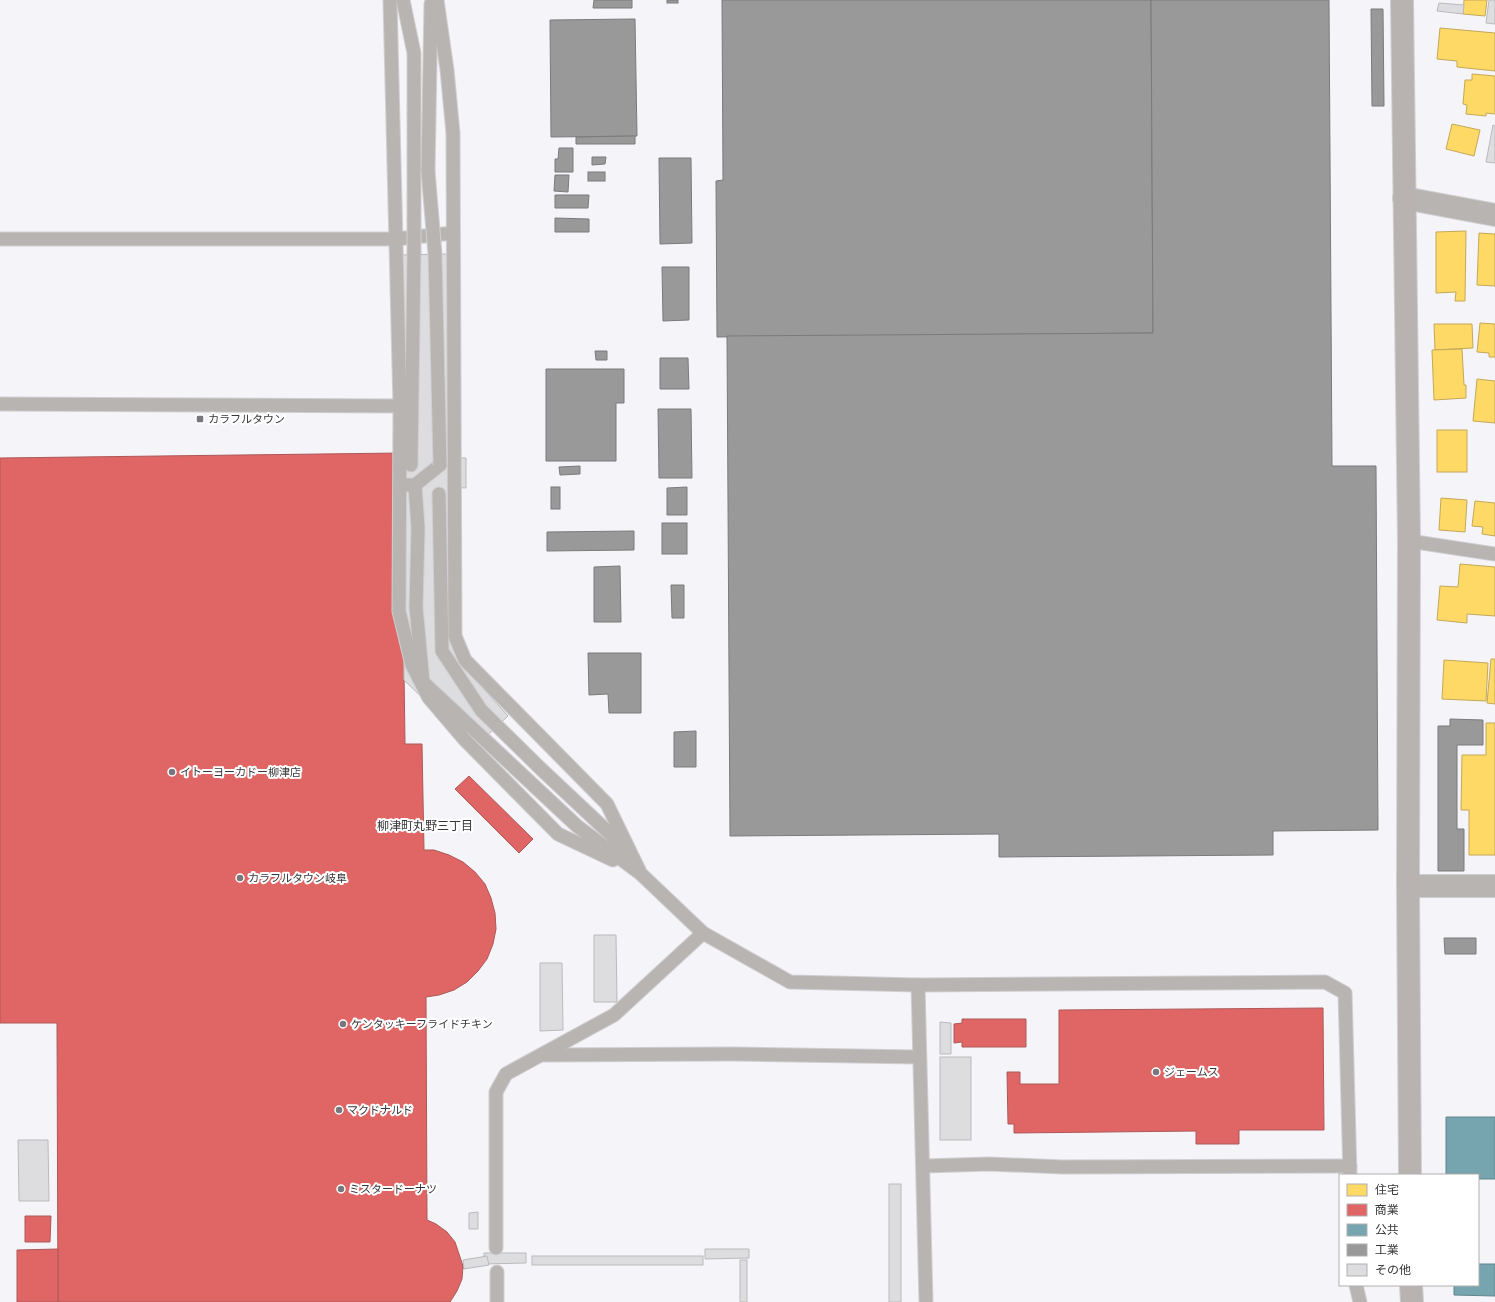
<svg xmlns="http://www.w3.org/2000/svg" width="1495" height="1302" font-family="Roboto,'Noto Sans JP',sans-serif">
<rect width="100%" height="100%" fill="#f4f4f9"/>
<g fill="#ffd966" stroke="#c3a858">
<polygon points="1464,0 1487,0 1485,16 1463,14"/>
<polygon points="1440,28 1495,33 1495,71 1457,67 1457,61 1437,59"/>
<polygon points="1472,74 1495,76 1495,114 1486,113 1486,116 1466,114 1467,105 1463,104 1465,80 1472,80"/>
<polygon points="1452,124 1480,130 1474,156 1446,149"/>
<polygon points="1466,231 1465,301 1455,301 1456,292 1436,293 1436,232"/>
<polygon points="1479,233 1495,234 1495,286 1477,285"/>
<polygon points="1480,323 1495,324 1495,357 1489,357 1489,353 1477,352"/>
<polygon points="1434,324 1472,324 1473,348 1435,350"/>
<polygon points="1462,349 1464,385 1466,385 1466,398 1434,400 1432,350"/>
<polygon points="1477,379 1495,381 1495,423 1473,421"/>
<rect x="1437" y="430" width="30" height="42"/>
<polygon points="1441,498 1467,500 1465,532 1439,530"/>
<polygon points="1475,501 1495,503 1495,536 1482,534 1483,527 1472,526"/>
<polygon points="1460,564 1495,567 1495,616 1467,614 1467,623 1437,620 1440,586 1458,587"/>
<polygon points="1491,659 1495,659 1495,704 1487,703"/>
<polygon points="1444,660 1488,663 1486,701 1442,699"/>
<polygon points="1486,723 1495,723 1495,855 1469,855 1469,810 1461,810 1462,755 1486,755"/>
</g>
<g fill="#e06666" stroke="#ad5858">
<polygon points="401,453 405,744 422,744 424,850 434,850 449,855 463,862 475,872 485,884 491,898 495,913 496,929 493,944 487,959 478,971 467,982 454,990 439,995 426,997 427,1220 436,1224 447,1232 455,1242 464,1269 463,1266 462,1279 457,1291 450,1302 58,1302 57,1023 0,1023 0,458"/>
<polygon points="469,776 533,839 519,853 455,789"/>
<polygon points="1323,1008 1324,1130 1239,1130 1239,1144 1196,1144 1196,1131 1014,1133 1014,1124 1008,1124 1007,1072 1020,1072 1020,1084 1059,1084 1059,1010"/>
<polygon points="962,1019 1026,1019 1026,1047 962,1047 962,1042 954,1043 954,1024 962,1023"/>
<polygon points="25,1216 51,1216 50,1242 25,1242"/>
<polygon points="58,1249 58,1302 17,1302 17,1250"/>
</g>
<g fill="#76a5af" stroke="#63848c">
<polygon points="1446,1117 1495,1117 1495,1179 1479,1179 1479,1174 1446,1174"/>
<polygon points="1478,1264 1495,1264 1495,1296 1454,1295 1454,1285 1478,1285"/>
</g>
<g fill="#999" stroke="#7b7b7c">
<polygon points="594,0 632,0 632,8 593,8"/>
<rect x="667" y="0" width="11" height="3"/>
<polygon points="722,0 1151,0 1153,333 717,337 716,181 723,180"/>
<polygon points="1151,0 1329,0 1332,466 1376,466 1378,830 1273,831 1273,855 999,857 999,834 730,836 727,336 1153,333"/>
<polygon points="1371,9 1383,9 1384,106 1372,106"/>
<polygon points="635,19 637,136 551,137 550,20"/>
<polygon points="635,136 635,144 576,144 576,137"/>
<polygon points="559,148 573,148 573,172 555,172 555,159 558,159"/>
<polygon points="592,157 606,157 605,164 592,165"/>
<polygon points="659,158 691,158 692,243 660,244"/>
<rect x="588" y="172" width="17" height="9"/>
<polygon points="555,175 569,175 568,192 554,191"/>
<polygon points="555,195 589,195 588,208 555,208"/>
<polygon points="555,218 589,219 589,232 555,232"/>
<polygon points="662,267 689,267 689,320 663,321"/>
<polygon points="595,351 607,351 607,360 596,360"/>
<polygon points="660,358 688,358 689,389 660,389"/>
<polygon points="546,369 624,369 624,403 616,403 616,461 546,461"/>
<polygon points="658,409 691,409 692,478 659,478"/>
<polygon points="580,466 580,474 560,475 559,467"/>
<rect x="551" y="487" width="9" height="22"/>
<polygon points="687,487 687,515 667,515 667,488"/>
<rect x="662" y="523" width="25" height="31"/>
<polygon points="634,531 634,550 547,551 547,532"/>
<polygon points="620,566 621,622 594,622 594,567"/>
<polygon points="671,585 684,585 684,618 672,618"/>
<polygon points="588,653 641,653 641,713 609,713 608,694 589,695"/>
<polygon points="1450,719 1483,720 1483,745 1457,745 1457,829 1464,829 1464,871 1438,871 1438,726 1450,726"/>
<polygon points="696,731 696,767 674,767 674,732"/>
<polygon points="1444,938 1476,938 1476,954 1445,954"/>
</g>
<g fill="#dddcde" stroke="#bbbabb">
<polygon points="1489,0 1495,0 1495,24 1486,23"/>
<polygon points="1439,3 1464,5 1463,14 1437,11"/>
<polygon points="1493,125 1495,126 1495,163 1486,162"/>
<polygon points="448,254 450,458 466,458 466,488 451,487 460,657 471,675 508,716 474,748 404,680 400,255"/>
<polygon points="594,935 616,935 617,1002 594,1002"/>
<polygon points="540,963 562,963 563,1030 540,1031"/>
<polygon points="940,1022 951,1023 951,1054 940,1054"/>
<rect x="940" y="1057" width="31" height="83"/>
<polygon points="18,1140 48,1140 49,1201 19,1201"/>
<rect x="889" y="1184" width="12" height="118"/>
<polygon points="478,1212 478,1229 469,1229 469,1213"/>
<polygon points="705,1249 749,1249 749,1258 705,1259"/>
<polygon points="484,1253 526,1253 526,1263 484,1264"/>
<polygon points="487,1256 489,1265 464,1269 463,1260"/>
<rect x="532" y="1256" width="171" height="9"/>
<rect x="740" y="1260" width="7" height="42"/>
</g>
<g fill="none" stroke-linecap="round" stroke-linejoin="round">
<g stroke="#cfcfd2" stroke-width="15">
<g id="lane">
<polyline points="390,0 400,406 399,611 412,665 429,698 464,739 558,834 613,860"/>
<polyline points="403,0 414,53 414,220"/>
<polyline points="437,0 447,70 453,133 455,636 465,660 607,804 639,870"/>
<polyline points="428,171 431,4"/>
<polyline points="0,239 396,239 453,233"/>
<polyline points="0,404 400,406"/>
<polyline points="411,465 414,254"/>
<polyline points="407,485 415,485 440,465"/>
<polyline points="415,485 418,528 416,607 423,682 577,826 641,874 703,933 790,982 918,985 1325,982 1345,993 1350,1175"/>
<polyline points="439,494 442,651 481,710 541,769 623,846"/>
<polyline points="1409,541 1495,554"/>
<polyline points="918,985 926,1302"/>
<polyline points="544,1055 733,1054 919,1057"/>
<polyline points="924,1166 989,1164 1063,1167 1350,1166"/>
<polyline points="496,1248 496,1092 506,1074 614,1015 703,933"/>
<polyline points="1356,1285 1360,1302"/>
<polyline points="497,1302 497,1272"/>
</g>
</g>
<g stroke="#cfcfd2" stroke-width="24">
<g id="street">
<polyline points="1404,198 1495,215"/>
<polyline points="1408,886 1495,886"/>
</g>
</g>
<g stroke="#cfcfd2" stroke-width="24">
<g id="secondary">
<polyline points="1402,0 1409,541 1408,886 1410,1175"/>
<polyline points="1411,1285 1412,1302"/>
</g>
</g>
<use href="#lane" stroke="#b8b4b1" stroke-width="13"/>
<use href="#street" stroke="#b8b4b1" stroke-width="22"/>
<use href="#secondary" stroke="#b8b3b1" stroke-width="22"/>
<g stroke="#cfcfd2" stroke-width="15" stroke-linecap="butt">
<g id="lane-bridge">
<polyline points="428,171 435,254 440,465"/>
<polyline points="414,254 414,220"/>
</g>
</g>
<use href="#lane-bridge" stroke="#b8b4b1" stroke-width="13"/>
</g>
<g fill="#78787c" stroke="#fff" stroke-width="1.5">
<rect x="196" y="415" width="8" height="8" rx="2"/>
<circle cx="172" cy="772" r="4"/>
<circle cx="240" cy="878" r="4"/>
<circle cx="343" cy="1024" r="4"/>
<circle cx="1156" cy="1072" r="4"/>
<circle cx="339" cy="1110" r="4"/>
<circle cx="341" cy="1189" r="4"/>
</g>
<g text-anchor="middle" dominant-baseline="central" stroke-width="4" stroke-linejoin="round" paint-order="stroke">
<g font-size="11" fill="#363639" stroke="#fff" text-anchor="start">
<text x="208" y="419">カラフルタウン</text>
<text x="180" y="772">イトーヨーカドー柳津店</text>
<text x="248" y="878">カラフルタウン岐阜</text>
<text x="351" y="1024">ケンタッキーフライドチキン</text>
<text x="1164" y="1072">ジェームス</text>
<text x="347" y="1110">マクドナルド</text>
<text x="349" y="1189">ミスタードーナツ</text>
</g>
<g font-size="12" fill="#363639" stroke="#fff">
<text x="425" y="826">柳津町丸野三丁目</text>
</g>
</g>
<rect x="1339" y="1174" width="140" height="112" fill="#ffffff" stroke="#afafb0"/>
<rect x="1347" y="1184" width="20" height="12" fill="#ffd966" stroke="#afafb0"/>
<text x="1375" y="1194" font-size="12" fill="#363639">住宅</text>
<rect x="1347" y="1204" width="20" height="12" fill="#e06666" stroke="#afafb0"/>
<text x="1375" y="1214" font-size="12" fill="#363639">商業</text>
<rect x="1347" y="1224" width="20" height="12" fill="#76a5af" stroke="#afafb0"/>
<text x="1375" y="1234" font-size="12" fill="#363639">公共</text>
<rect x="1347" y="1244" width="20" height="12" fill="#999999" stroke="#afafb0"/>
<text x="1375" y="1254" font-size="12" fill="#363639">工業</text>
<rect x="1347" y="1264" width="20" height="12" fill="#dddcde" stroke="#afafb0"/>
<text x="1375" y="1274" font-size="12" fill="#363639">その他</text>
</svg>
